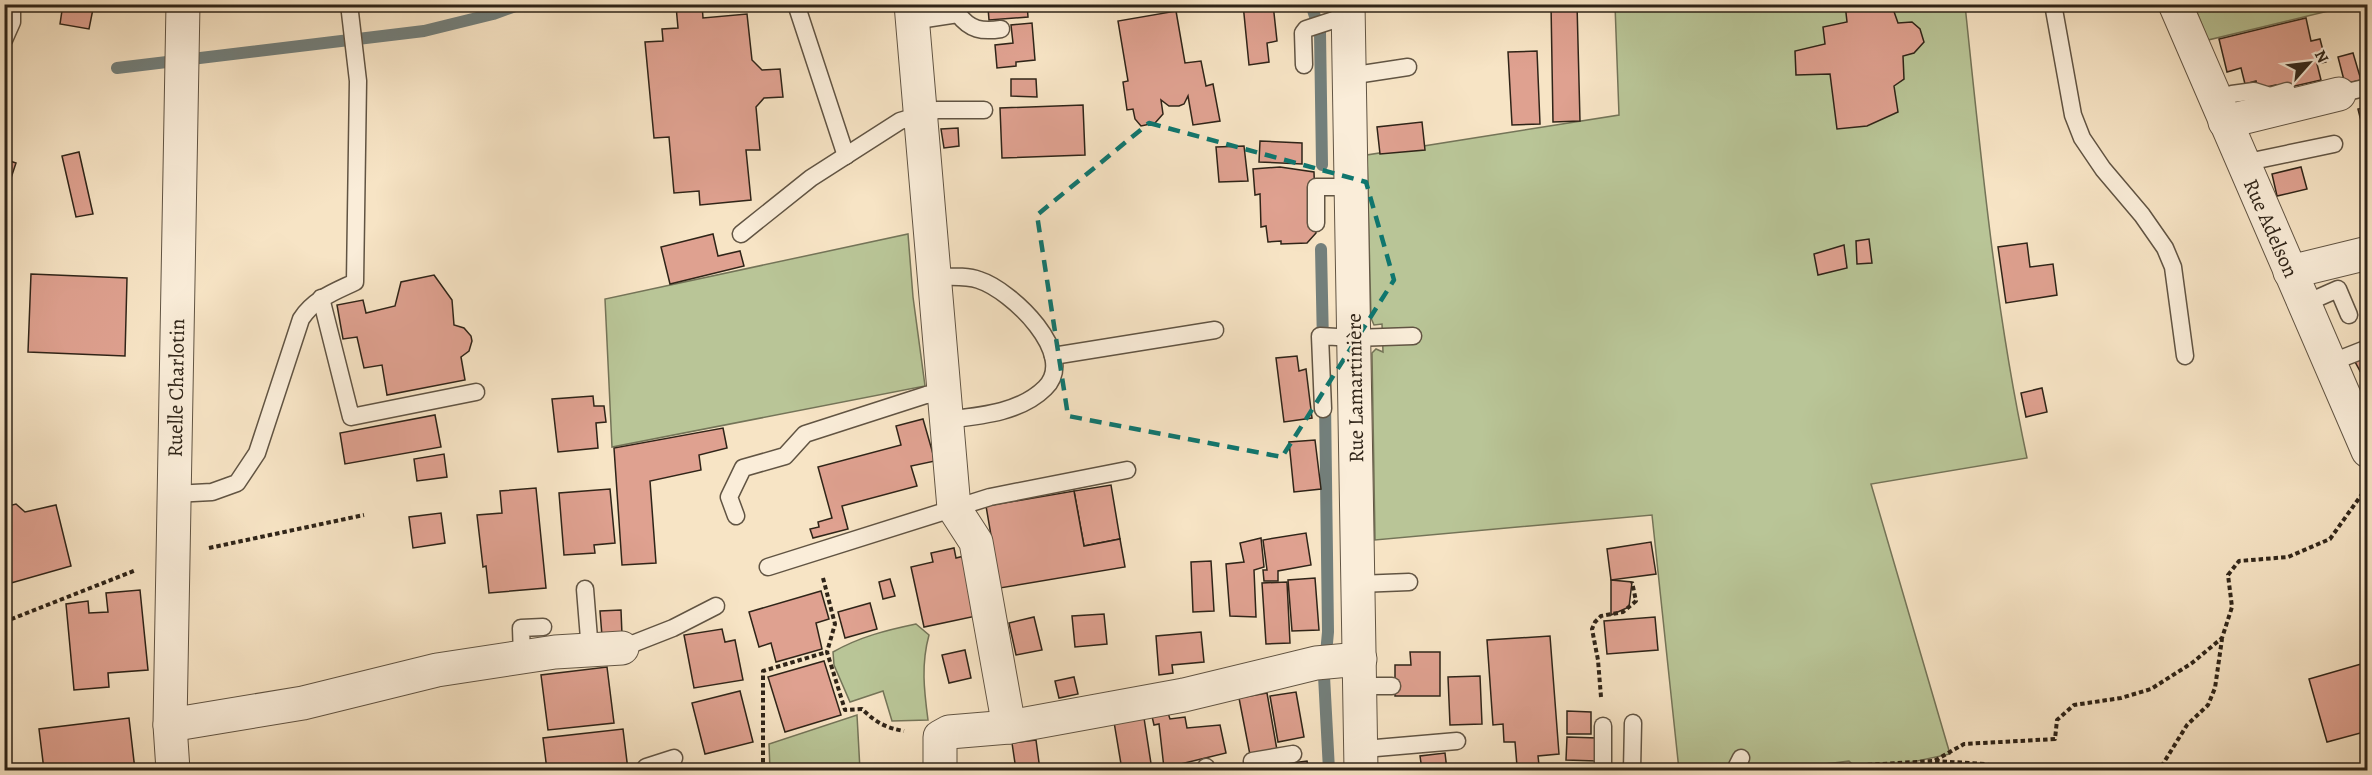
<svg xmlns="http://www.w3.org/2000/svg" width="2372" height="775" font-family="Alegreya,serif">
<rect width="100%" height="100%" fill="#f7e4c5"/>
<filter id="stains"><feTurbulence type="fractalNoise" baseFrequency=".00333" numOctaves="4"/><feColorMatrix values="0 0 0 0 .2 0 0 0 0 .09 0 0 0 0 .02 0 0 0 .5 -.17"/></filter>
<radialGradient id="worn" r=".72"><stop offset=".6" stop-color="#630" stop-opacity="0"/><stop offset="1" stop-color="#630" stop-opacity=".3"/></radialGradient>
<g fill="#b9c597" stroke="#747458" stroke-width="1.5">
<path d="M1615,5H1965C1981,157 1995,309 2027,458L1871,484L1950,754L1875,770H1858L1849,761C1792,769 1736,770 1679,770L1652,515L1375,540L1372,353L1376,349L1383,352L1382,324L1374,325L1371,318L1367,155L1619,115Z"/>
<polygon points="2194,5 2353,5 2208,40"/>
<polygon points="908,234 913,297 925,386 612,447 605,299"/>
<path d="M916,624L929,635C921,664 924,690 928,720L892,721L883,691L850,702L834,665L833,652C859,637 887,630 916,624Z"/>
<polygon points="857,715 860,770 770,770 769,744"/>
</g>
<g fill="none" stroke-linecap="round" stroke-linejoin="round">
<g stroke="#737f7b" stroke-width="12">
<polyline points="1311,4 1320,32 1322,165"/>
<polyline points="117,68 424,31 493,14 521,4"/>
<polyline points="1321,249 1323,344"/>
<polyline points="1325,401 1328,632 1324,676 1329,770"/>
</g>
</g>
<g fill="#dfa190" stroke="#2f2418" stroke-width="1.5">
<polygon points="63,4 94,4 89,29 60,24"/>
<polygon points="233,4 305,4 305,5 234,10"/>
<polygon points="702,4 703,18 747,14 752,60 762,70 780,69 783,97 764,98 756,107 760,150 746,150 751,200 700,205 699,191 674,193 669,137 654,138 645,42 663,41 662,29 678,28 676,6"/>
<polygon points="969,4 1027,4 1028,17 989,20 988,8 969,10"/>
<polygon points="1243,4 1273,4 1277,41 1267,43 1269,62 1249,65"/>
<polygon points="1551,4 1577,4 1580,121 1553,122"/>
<polygon points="1845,4 1872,4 1876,10 1892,6 1898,23 1912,22 1920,29 1924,42 1914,53 1903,56 1904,79 1894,86 1898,112 1867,126 1837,129 1830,74 1796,75 1795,51 1825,44 1823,27 1847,22"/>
<polygon points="1176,11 1185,63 1201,61 1206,86 1213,84 1220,121 1193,125 1188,96 1184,104 1179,106 1169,106 1161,100 1163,114 1155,123 1141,126 1135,119 1133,109 1127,110 1123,82 1128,81 1118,21"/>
<polygon points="2306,18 2311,41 2320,39 2326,62 2317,64 2321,80 2277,90 2276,85 2258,89 2256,81 2245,84 2241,68 2227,72 2219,39"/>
<polygon points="1032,23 1035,60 1016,62 1016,66 997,68 995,45 1013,43 1011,25"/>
<polygon points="1537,51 1540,124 1512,125 1508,52"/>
<polygon points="2353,53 2361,80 2345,84 2338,57"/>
<polygon points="1011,79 1036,79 1037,97 1011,96"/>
<polygon points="1083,105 1085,155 1002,158 1000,108"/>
<polygon points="2368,107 2368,132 2364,133 2358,109"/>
<polygon points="1422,122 1425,150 1380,154 1377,127"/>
<polygon points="958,128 959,146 944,148 941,129"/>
<polygon points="1260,141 1302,143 1302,164 1259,162"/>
<polygon points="1244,146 1248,181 1219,182 1216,147"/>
<polygon points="79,152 93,214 76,217 62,156"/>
<polygon points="4,159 16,163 8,187 4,186"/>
<polygon points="1280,167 1314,172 1316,233 1307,243 1281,244 1281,241 1268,242 1266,226 1261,227 1260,194 1255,195 1253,169"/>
<polygon points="2301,167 2307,189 2277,196 2272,174"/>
<polygon points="713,234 718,256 740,251 744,266 670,284 661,247"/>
<polygon points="1869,239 1872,263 1857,264 1856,241"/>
<polygon points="2027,243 2030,267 2053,264 2057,295 2006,303 1998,247"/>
<polygon points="1844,245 1847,268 1818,275 1814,254"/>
<polygon points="31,274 127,278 125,356 28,352"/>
<polygon points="434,275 452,300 454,325 464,328 471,336 472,341 469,351 461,357 465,380 387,395 382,365 364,368 357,337 343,339 337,305 363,300 366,313 395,306 401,282"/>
<polygon points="2368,351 2368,368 2360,371 2353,358"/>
<polygon points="1297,356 1299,371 1306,369 1312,418 1284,422 1276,358"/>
<polygon points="2368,368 2368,389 2360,371"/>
<polygon points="2042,388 2047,412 2026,417 2021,393"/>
<polygon points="593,396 594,406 604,406 606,422 596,423 598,448 558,452 552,399"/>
<polygon points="435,415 441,447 345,464 340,433"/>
<polygon points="923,419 935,461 911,466 917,486 842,506 848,529 813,538 810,529 819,527 818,522 832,518 818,467 901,445 896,426"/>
<polygon points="723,428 727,448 699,455 701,470 650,481 656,563 622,565 614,448"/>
<polygon points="1315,440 1321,489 1294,492 1289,442"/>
<polygon points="444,454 447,477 417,481 414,459"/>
<polygon points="1111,485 1120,539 1084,546 1074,491"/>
<polygon points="536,488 546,588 489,593 486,566 483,567 477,515 502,513 500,491"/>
<polygon points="610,489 615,543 594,545 595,553 564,555 559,493"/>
<polygon points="1074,491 1084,546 1120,539 1125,567 1000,588 986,506"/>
<polygon points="16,504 25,512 56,505 71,566 4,585 4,507"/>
<polygon points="441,513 445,543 413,548 409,517"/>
<polygon points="1306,533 1311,565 1278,571 1278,581 1264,581 1263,570 1267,570 1263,540"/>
<polygon points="1261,538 1264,567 1254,570 1256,617 1230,616 1226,564 1244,562 1240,543"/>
<polygon points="1651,542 1656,574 1611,580 1607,549"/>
<polygon points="954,548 956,558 968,555 981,615 924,627 911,567 933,562 931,553"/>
<polygon points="1211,561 1214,611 1193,612 1191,562"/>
<polygon points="1315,578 1319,630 1292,631 1288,580"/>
<polygon points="890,579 895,596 883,599 879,582"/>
<polygon points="1611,580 1632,582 1629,607 1611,615"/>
<polygon points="1287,582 1290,643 1266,644 1262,583"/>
<polygon points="140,590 148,670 108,673 109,687 74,690 66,604 88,601 89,613 108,612 106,593"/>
<polygon points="821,591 829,619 816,623 822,649 776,662 771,643 759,647 749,612"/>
<polygon points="870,603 877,629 845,638 838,612"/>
<polygon points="621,610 622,635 602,636 600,611"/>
<polygon points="1104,614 1107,644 1075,647 1072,616"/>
<polygon points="1034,617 1042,650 1016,655 1009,623"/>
<polygon points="1655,617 1658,650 1607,654 1604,621"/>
<polygon points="722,629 725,642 735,640 743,680 694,688 684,635"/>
<polygon points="1201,632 1204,662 1172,665 1173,673 1159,675 1156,636"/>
<polygon points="1550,636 1559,754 1538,756 1539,765 1533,765 1534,770 1524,770 1523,766 1517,766 1515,742 1504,742 1503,724 1493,725 1487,640"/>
<polygon points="965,650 971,678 949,683 942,655"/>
<polygon points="1410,652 1440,652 1440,696 1395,696 1395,665 1411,665"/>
<polygon points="824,661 841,715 785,732 768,677"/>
<polygon points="2368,662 2368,731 2327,742 2309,679"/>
<polygon points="607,667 614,723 548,730 541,675"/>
<polygon points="1480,676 1482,724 1450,725 1448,677"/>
<polygon points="1074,677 1078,694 1059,698 1055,681"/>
<polygon points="740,691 753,742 705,754 692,703"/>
<polygon points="1296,692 1304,737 1278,742 1270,696"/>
<polygon points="1267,693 1277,750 1250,755 1239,698"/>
<polygon points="1167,710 1170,719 1185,717 1187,728 1220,725 1226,753 1164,768 1159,724 1154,725 1151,712"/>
<polygon points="1567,711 1591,712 1591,734 1567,734"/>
<polygon points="129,718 135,770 44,770 39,729"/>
<polygon points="1144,718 1152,770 1122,770 1114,722"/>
<polygon points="623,729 628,770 547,770 543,738"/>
<polygon points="1567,737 1597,738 1597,761 1566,760"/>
<polygon points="1036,740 1040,770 1016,770 1012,743"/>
<polygon points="1445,753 1447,770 1422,770 1420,756"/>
<polygon points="1307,761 1309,770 1260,770 1259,767"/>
</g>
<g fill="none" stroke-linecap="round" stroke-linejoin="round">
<g stroke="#615443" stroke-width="19">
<g id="lane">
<polyline points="796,4 846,156"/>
<polyline points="2053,4 2073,115 2082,138 2103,169 2142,215 2165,248 2173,267 2185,356"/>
<path d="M912,21L958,14C970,30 982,32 1001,29"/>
<polyline points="4,40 12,22 12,4"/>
<polyline points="1304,65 1303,33 1306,29 1349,15"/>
<polyline points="1349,76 1408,67"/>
<polyline points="2339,94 2368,87"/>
<polyline points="2215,100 2232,94 2254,91 2270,96 2287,91"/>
<polyline points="2243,163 2334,144"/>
<polyline points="1316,223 1316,187 1351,187"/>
<polyline points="741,234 811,178 900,121 937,110 984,110"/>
<path d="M933,277C948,277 966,275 979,280C1011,290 1079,355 1045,388C1020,413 979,416 945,420"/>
<polyline points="321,298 351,417 476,392"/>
<polyline points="2304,304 2338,289 2349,315"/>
<polyline points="1053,356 1215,330"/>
<polyline points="2330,363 2368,348"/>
<polyline points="1323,409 1320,336 1354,338 1413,336"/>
<path d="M174,494L212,492L237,483L257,453L301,319C314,299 334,292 355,282L358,81L349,4"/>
<polyline points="736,516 729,497 743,468 785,456 805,434 926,395 943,392"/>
<polyline points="768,567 990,497 1127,470"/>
<polyline points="1358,584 1409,582"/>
<polyline points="585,589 590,651"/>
<polyline points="622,648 673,628 716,606"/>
<polyline points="522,657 521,628 543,627"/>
<polyline points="1360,686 1392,686"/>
<polyline points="1361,747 1376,748 1457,741"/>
<polyline points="1206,767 1207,770"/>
<polyline points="644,770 646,767 674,758"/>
<polyline points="1254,770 1252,761 1293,754"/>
<polyline points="1603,770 1603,726"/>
<polyline points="1632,770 1633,723"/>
<polyline points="1735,770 1741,758"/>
</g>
</g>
<g stroke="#615443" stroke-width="35">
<g id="street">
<polyline points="911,4 954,508 976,542 1009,727"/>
<polyline points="1348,4 1361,770"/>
<polyline points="2175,4 2368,451"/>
<polyline points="2225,122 2339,94"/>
<polyline points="2290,272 2368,253"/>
<polyline points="170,725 303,703 437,670 555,652 622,648"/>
<polyline points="173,770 170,725 183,4"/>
<polyline points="940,770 940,737 949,732 1009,727 1184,695 1316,663 1360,659"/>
</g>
</g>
<g stroke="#2f2418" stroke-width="4" stroke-dasharray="4.5 3" stroke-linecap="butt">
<polyline points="209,548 364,515"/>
<path d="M823,578L835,624L827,652L845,710L862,709C875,722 886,728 904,731"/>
<polyline points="4,622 136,570"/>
<polyline points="1601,697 1598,660 1592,629 1595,622 1601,616 1623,612 1636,601 1632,582"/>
<polyline points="1935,761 1986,764 1999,770"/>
<polyline points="763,770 763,671 827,652"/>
<polyline points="1839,770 1845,766 1934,761 1964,744 2055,739 2057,720 2074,705 2121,698 2151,689 2192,663 2222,638 2232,607 2228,575 2239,561 2288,557 2330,539 2367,487"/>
<polyline points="2155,770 2161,767 2187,725 2208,705 2215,688 2222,639"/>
</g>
<use href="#lane" stroke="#faedd9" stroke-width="16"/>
<use href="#street" stroke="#faedd9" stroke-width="33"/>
</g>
<path fill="none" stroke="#0f766e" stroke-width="4.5" stroke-dasharray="12 8" stroke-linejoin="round" d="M1149,123L1366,182L1394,280L1282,457L1068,416L1037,215Z"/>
<g text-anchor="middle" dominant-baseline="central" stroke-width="4.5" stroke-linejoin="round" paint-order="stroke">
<g font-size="21" fill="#2f2418" stroke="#faedd9">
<text transform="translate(2271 228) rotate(66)">Rue Adelson</text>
<text transform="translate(176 388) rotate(-89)">Ruelle Charlotin</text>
<text transform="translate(1355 388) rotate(-91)">Rue Lamartinière</text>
</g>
</g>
<rect width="2372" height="775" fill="none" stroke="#f7e4c5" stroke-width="24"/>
<rect x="6" y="6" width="2360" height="763" fill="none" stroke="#2f2418" stroke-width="3"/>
<rect x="12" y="12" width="2348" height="751" fill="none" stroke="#2f2418" stroke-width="1.5"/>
<g transform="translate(2309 63) rotate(62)" stroke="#faedd9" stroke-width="4.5" paint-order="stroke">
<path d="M0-4.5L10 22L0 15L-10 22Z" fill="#2f2418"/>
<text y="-9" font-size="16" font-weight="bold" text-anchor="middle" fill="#2f2418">N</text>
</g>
<rect width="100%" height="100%" filter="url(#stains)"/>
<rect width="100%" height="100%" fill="url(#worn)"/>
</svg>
